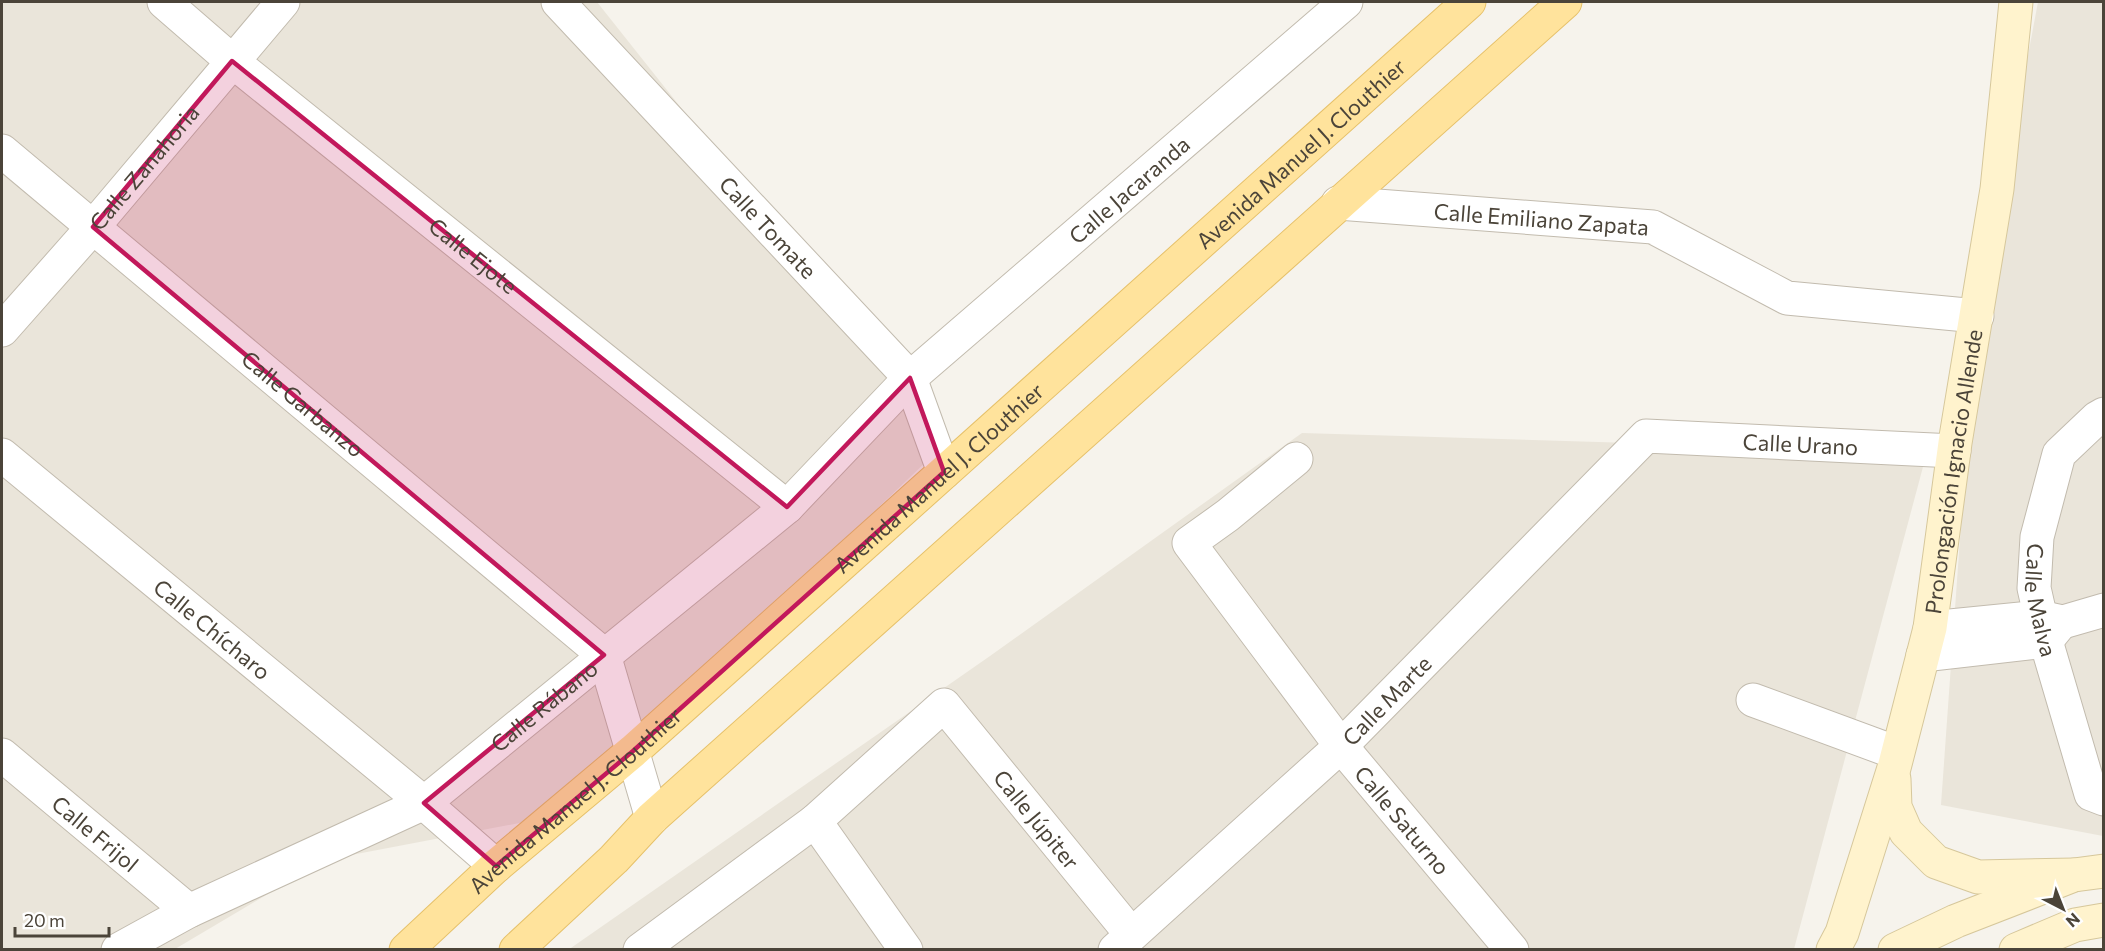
<svg xmlns="http://www.w3.org/2000/svg" width="2105" height="951" font-family="Commissioner,sans-serif">
<rect width="100%" height="100%" fill="#f6f3ec"/>
<g fill="#eae5da">
<polygon points="2,2 597,2 949,445 930,458 556,816 325,860 175,949 2,950"/>
<polygon points="2038,2 2103,2 2103,836 1941,805 1974,343"/>
<polygon points="1302,433 1927,452 1794,949 568,950 990,656"/>
</g>
<g fill="none" stroke-linecap="round" stroke-linejoin="round">
<g stroke="#c2bbae" stroke-width="35">
<g id="street">
<path id="s1" d="M164,2L232,61L787,507"/>
<path id="s2" d="M558,2L910,378L944,472"/>
<path id="s3" d="M2,151L604,655L652,818"/>
<path id="s4" d="M1338,203L1653,227L1787,298L1977,316"/>
<path id="s5" d="M2,330L93,227L283,2"/>
<path id="s6" d="M2104,414L2097,418L2059,454L2037,537L2034,588L2046,641L2091,794L2104,799"/>
<path id="s7" d="M2,455L424,803L496,866"/>
<path id="s8" d="M1296,459L1228,515L1189,543L1341,746L1512,950"/>
<polyline points="1930,628 2040,617 2063,622 2104,610"/>
<polyline points="1923,655 2046,641 2059,625"/>
<polyline points="1753,700 1897,753"/>
<path id="s9" d="M2,755L189,911"/>
<polyline points="815,821 906,950"/>
<path id="s10" d="M118,950L189,911L424,803L787,507L910,378L1346,2"/>
<path id="s11" d="M640,950L815,821L944,705L1131,934"/>
<path id="s12" d="M1115,950L1341,746L1646,436L1954,451"/>
</g>
</g>
<g stroke="#d6c79b" stroke-width="35">
<g id="secondary">
<polyline points="1894,779 1895,807 1906,832 1936,862 1978,877 2074,875"/>
<path id="s13" d="M1833,950L1842,933L1894,768L1930,628L1955,443L1997,189L2016,2"/>
<polyline points="1895,950 1956,921 2074,875 2104,871"/>
<polyline points="2016,950 2075,925 2104,920"/>
</g>
</g>
<g stroke="#e6c16a" stroke-width="35">
<g id="primary">
<path id="s14" d="M406,950L496,866L633,751L1469,2"/>
<polyline points="516,950 614,859 652,818 1565,2"/>
</g>
</g>
<use href="#street" stroke="#fff" stroke-width="33"/>
<use href="#secondary" stroke="#fff3cd" stroke-width="33"/>
<use href="#primary" stroke="#ffe39c" stroke-width="33"/>
</g>
<path fill="#c2185b" fill-opacity="0.2" stroke="#c2185b" stroke-width="4.5" stroke-linejoin="round" d="M232,61L787,507L910,378L944,472L633,751L496,866L424,803L604,655L93,227Z"/>
<g text-anchor="middle" dominant-baseline="central" stroke-width="4.5" stroke-linejoin="round" paint-order="stroke">
<g font-size="22" fill="#4b4439" stroke="#fff">
<text stroke="none"><textPath href="#s14" startOffset="1198">Avenida Manuel J. Clouthier</textPath></text>
<text stroke="none"><textPath href="#s5" startOffset="216">Calle Zanahoria</textPath></text>
<text stroke="none"><textPath href="#s10" startOffset="1275">Calle Jacaranda</textPath></text>
<text stroke="none"><textPath href="#s4" startOffset="204">Calle Emiliano Zapata</textPath></text>
<text stroke="none"><textPath href="#s2" startOffset="308">Calle Tomate</textPath></text>
<text stroke="none"><textPath href="#s1" startOffset="400">Calle Ejote</textPath></text>
<text stroke="none"><textPath href="#s3" startOffset="393">Calle Garbanzo</textPath></text>
<text stroke="none"><textPath href="#s12" startOffset="894">Calle Urano</textPath></text>
<text stroke="none"><textPath href="#s13" startOffset="495">Prolongación Ignacio Allende</textPath></text>
<text stroke="none"><textPath href="#s14" startOffset="712">Avenida Manuel J. Clouthier</textPath></text>
<text stroke="none"><textPath href="#s6" startOffset="210">Calle Malva</textPath></text>
<text stroke="none"><textPath href="#s7" startOffset="273">Calle Chícharo</textPath></text>
<text stroke="none"><textPath href="#s12" startOffset="369">Calle Marte</textPath></text>
<text stroke="none"><textPath href="#s10" startOffset="494">Calle Rábano</textPath></text>
<text stroke="none"><textPath href="#s14" startOffset="226">Avenida Manuel J. Clouthier</textPath></text>
<text stroke="none"><textPath href="#s8" startOffset="486">Calle Saturno</textPath></text>
<text stroke="none"><textPath href="#s11" startOffset="538">Calle Júpiter</textPath></text>
<text stroke="none"><textPath href="#s9" startOffset="122">Calle Frijol</textPath></text>
</g>
</g>
<rect width="2105" height="951" fill="none" stroke="#4b4439" stroke-width="6"/>
<g transform="translate(2063 909) rotate(138)" stroke="#ffffff" stroke-width="4.5" paint-order="stroke">
<path d="M0-4.5L10 22L0 15L-10 22Z" fill="#4b4439"/>
<text y="-9" font-size="16" font-weight="bold" text-anchor="middle" fill="#4b4439">N</text>
</g>
<path d="M15 927v9h94v-9" fill="none" stroke="#4b4439" stroke-width="3"/>
<text x="24" y="927" font-size="18" fill="#4b4439" stroke="#ffffff" stroke-width="4.5" paint-order="stroke">20 m</text>
</svg>
